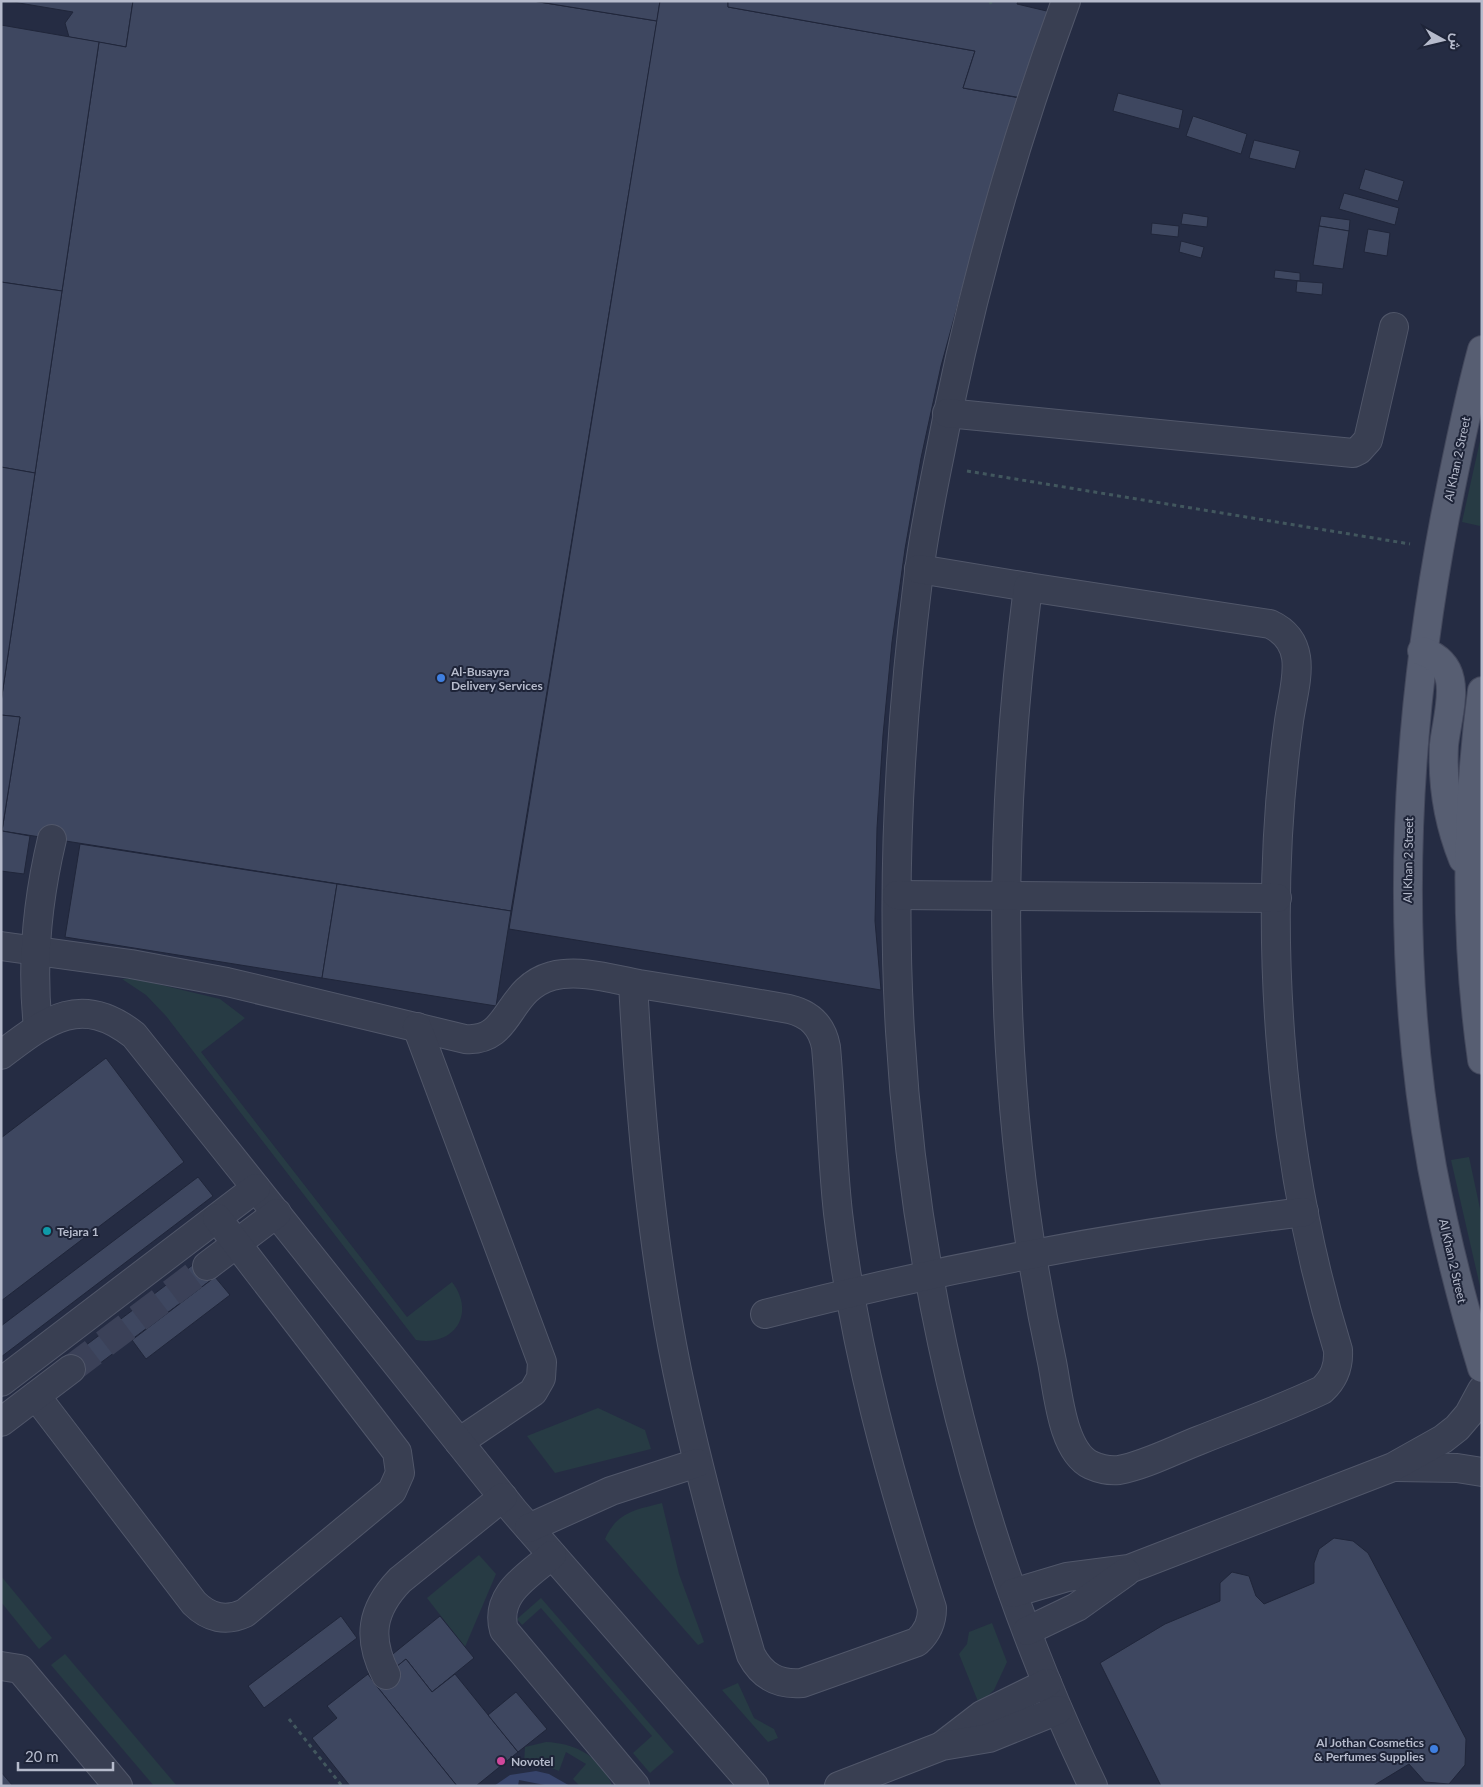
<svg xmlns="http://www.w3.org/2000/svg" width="1483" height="1787" font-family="Lato,Vazirmatn,sans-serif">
<rect width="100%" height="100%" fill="#252c43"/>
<g fill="#273b44">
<polygon points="1482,432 1482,516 1480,526 1462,522"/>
<path d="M132,978L220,999L245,1018L201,1052L407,1317L452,1282C476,1313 455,1347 416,1340L166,1016L146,995L122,979Z"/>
<polygon points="1469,1157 1482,1218 1482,1295 1451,1160"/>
<polygon points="598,1408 645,1430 651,1449 555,1473 527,1436"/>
<path d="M662,1503L679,1574L704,1642L698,1645L605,1539C617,1512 635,1510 662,1503Z"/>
<polygon points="479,1555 496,1574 465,1647 427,1598"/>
<polygon points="1,1576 52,1638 39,1649 1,1602"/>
<polygon points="541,1598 674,1752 650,1773 633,1753 652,1736 541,1608 522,1625 517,1619"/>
<polygon points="992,1623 1007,1662 994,1690 979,1704 959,1654 967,1644 969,1632"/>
<polygon points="65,1654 177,1786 154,1786 51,1665"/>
<polygon points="738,1683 754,1718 774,1729 778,1738 768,1742 722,1690"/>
<path d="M546,1742C575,1743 602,1757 612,1786H580L573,1779L586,1764L566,1752L559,1771L542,1764L524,1763L525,1747Z"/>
</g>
<polygon fill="#37446b" points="536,1771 549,1774 570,1786 550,1786 519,1780 518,1786 494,1786 510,1775"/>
<g fill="#3e4760" stroke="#20263a">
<polygon points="7,1 133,1 126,47 69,37 65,23 73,12"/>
<polygon points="133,1 533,1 657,21 511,911 2,831 20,717 1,715 1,702 99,42 126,47"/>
<polygon points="533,1 660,1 657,21"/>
<polygon points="660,1 728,1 728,7 975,51 963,88 1020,98 990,187 941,366 921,458 905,549 892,642 883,735 877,828 875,921 881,990 509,929"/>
<polygon points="728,1 1018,1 1017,4 1055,13 1028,99 963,88 975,51 728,7"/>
<polygon points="1,25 99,42 62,291 1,282"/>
<polygon points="1118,93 1183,110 1179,129 1113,111"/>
<polygon points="1193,116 1247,134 1241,154 1186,136"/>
<polygon points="1254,140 1300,151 1295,169 1249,158"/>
<polygon points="1365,169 1404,181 1398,201 1359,189"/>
<polygon points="1344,193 1399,208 1395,225 1339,209"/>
<polygon points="1183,213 1208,217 1207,227 1181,224"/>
<polygon points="1321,216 1350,220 1349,231 1319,226"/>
<polygon points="1152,223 1179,226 1178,237 1151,234"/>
<polygon points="1319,226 1349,231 1343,269 1313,265"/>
<polygon points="1368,229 1390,233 1387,256 1364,252"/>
<polygon points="1181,241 1204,247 1201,258 1179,252"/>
<polygon points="1275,270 1300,273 1300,281 1274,278"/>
<polygon points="1297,281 1323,283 1322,295 1296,292"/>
<polygon points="1,282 62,291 35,473 1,467"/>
<polygon points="1,467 35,473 1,702"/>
<polygon points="1,715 20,717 1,837"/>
<polygon points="2,831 30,836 24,874 1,871"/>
<polygon points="80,844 337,884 322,978 65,937"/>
<polygon points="337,884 511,911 496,1006 322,978"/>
<polygon points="106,1058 184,1162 1,1301 1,1138"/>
<polygon points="198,1177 213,1196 1,1357 1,1326"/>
<polygon points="202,1258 215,1277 79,1379 65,1361"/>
<polygon points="215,1277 230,1295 146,1359 132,1340"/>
<polygon points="1334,1538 1353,1541 1368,1553 1466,1739 1465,1765 1449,1784 1425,1782 1409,1764 1373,1786 1161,1786 1100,1663 1165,1624 1220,1601 1220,1583 1232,1572 1249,1576 1256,1596 1264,1604 1314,1583 1314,1563 1319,1549"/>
<polygon points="341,1616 357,1638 264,1708 248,1686"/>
<polygon points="440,1616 474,1658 432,1692 406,1659 375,1684 368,1674"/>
<polygon points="406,1659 432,1692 455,1674 518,1752 476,1786 457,1786 375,1684"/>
<polygon points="368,1674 375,1684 457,1786 350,1786 312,1738 337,1718 327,1706"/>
<polygon points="516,1692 547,1729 518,1752 488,1715"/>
<polygon points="1,1772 13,1786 1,1786"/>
</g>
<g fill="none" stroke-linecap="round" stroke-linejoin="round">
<polyline stroke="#3b4158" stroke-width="28" stroke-dasharray="28 14" stroke-linecap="butt" points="71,1369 207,1266"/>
<g stroke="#51576a" stroke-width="30">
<g id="minor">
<path d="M1066,1C1012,148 969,300 940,454C932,493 924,532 919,572C900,723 891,879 900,1031C915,1291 980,1552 1093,1786"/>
<polyline points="947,413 1353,453 1359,450 1368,440 1394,327"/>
<polyline points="919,569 1028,587"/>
<path d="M1028,587L1270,624C1311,643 1294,685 1289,721C1261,922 1278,1156 1338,1350C1339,1367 1334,1379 1322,1390C1282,1409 1240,1424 1200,1440C1174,1450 1146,1465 1119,1470C1109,1471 1100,1469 1091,1465C1062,1451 1058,1392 1052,1362C997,1108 995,844 1028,587Z"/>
<polyline points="897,895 1277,898"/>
<path d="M1,946L131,964L227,982L465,1039C512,1043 505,989 552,976C580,969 612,979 639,984C689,992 739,1000 789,1009C810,1014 822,1026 826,1047C831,1102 832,1158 838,1213C854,1349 890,1478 932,1608C932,1622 928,1632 917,1642L802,1683C778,1685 762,1676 751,1655C723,1561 697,1466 677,1370C651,1242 640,1113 633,983"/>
<path d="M38,1027C31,963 37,902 52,839"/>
<polyline points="417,1027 542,1362 541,1378 533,1392 459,1442"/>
<path d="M1,1055C47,1020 81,993 134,1035L514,1511L754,1786"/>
<polyline points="207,1266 277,1213"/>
<path d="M765,1314C943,1268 1122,1234 1304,1212"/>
<polyline points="1,1382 256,1188"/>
<path d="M36,1396L194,1603C209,1618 226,1622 245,1613L392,1491L400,1473L397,1452L217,1218"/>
<polyline points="1,1422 71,1369"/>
<polyline points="1397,1467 1457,1468 1482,1472"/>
<polyline points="529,1528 611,1491 697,1463"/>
<path d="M552,1555C528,1576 494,1594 504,1630L635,1786"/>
<polyline points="1013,1593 1067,1577 1129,1569 1393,1467 1443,1439 1457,1428 1469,1414 1482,1390"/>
<polyline points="1027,1631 1077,1607 1126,1572"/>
<polyline points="1,1666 20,1669 118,1786"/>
<path d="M386,1675C367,1638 371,1610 400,1580L503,1497"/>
<polyline points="943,1745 982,1715 1047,1683"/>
<polyline points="839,1786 942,1746 989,1738 1058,1710"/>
</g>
</g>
<g stroke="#43485c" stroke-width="30">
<g id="major">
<path d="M1482,350C1467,405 1456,461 1445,517C1404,732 1393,951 1432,1167C1445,1235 1462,1302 1482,1368"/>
<path d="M1422,651C1436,656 1447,665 1450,680C1454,698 1446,726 1444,745C1442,784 1449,824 1463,859"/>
<path d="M1482,691C1466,812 1465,939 1482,1060"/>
</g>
</g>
<g stroke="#42575e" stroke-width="3" stroke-dasharray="4 4" stroke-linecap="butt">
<polyline points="990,1 991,4"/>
<polyline points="967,471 1410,544"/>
<polyline points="289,1719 342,1786"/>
</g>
<use href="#minor" stroke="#393f52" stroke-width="28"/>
<use href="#major" stroke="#575e72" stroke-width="28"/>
</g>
<g fill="#3f7fe0" stroke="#1e2438" stroke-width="2">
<circle cx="441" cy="678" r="5"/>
<circle cx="1434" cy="1749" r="5"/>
</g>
<circle fill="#0f9aa8" stroke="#1e2438" stroke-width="2" cx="47" cy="1231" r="5"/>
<circle fill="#d1479c" stroke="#1e2438" stroke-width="2" cx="501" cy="1761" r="5"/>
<g text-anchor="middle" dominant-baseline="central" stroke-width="4" stroke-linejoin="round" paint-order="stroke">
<g font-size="12" fill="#b6bbcc" stroke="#1e2438">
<text transform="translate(1457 459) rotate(-78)">Al Khan 2 Street</text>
<text transform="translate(1408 860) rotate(-89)">Al Khan 2 Street</text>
<text transform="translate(1453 1261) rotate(77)">Al Khan 2 Street</text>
</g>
<g font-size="12" font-weight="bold" fill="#b6bbcc" stroke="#1e2438" text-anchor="start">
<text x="451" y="671">Al-Busayra<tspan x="451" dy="14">Delivery Services</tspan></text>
<text x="57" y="1231">Tejara 1</text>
<text x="1424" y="1742" text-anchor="end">Al Jothan Cosmetics<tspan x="1424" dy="14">&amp; Perfumes Supplies</tspan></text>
<text x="511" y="1761">Novotel</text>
</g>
</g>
<rect width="1483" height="1787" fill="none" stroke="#b6bbcc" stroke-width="5"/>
<g transform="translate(1443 40) rotate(98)" stroke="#1e2438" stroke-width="4" paint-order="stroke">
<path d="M0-4L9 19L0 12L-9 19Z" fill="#b6bbcc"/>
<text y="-8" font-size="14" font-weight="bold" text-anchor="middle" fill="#b6bbcc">ش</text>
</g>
<path d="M18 1762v8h95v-8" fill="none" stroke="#b6bbcc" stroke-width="2.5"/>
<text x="25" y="1762" font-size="15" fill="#b6bbcc" stroke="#1e2438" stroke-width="4" paint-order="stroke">20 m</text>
</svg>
